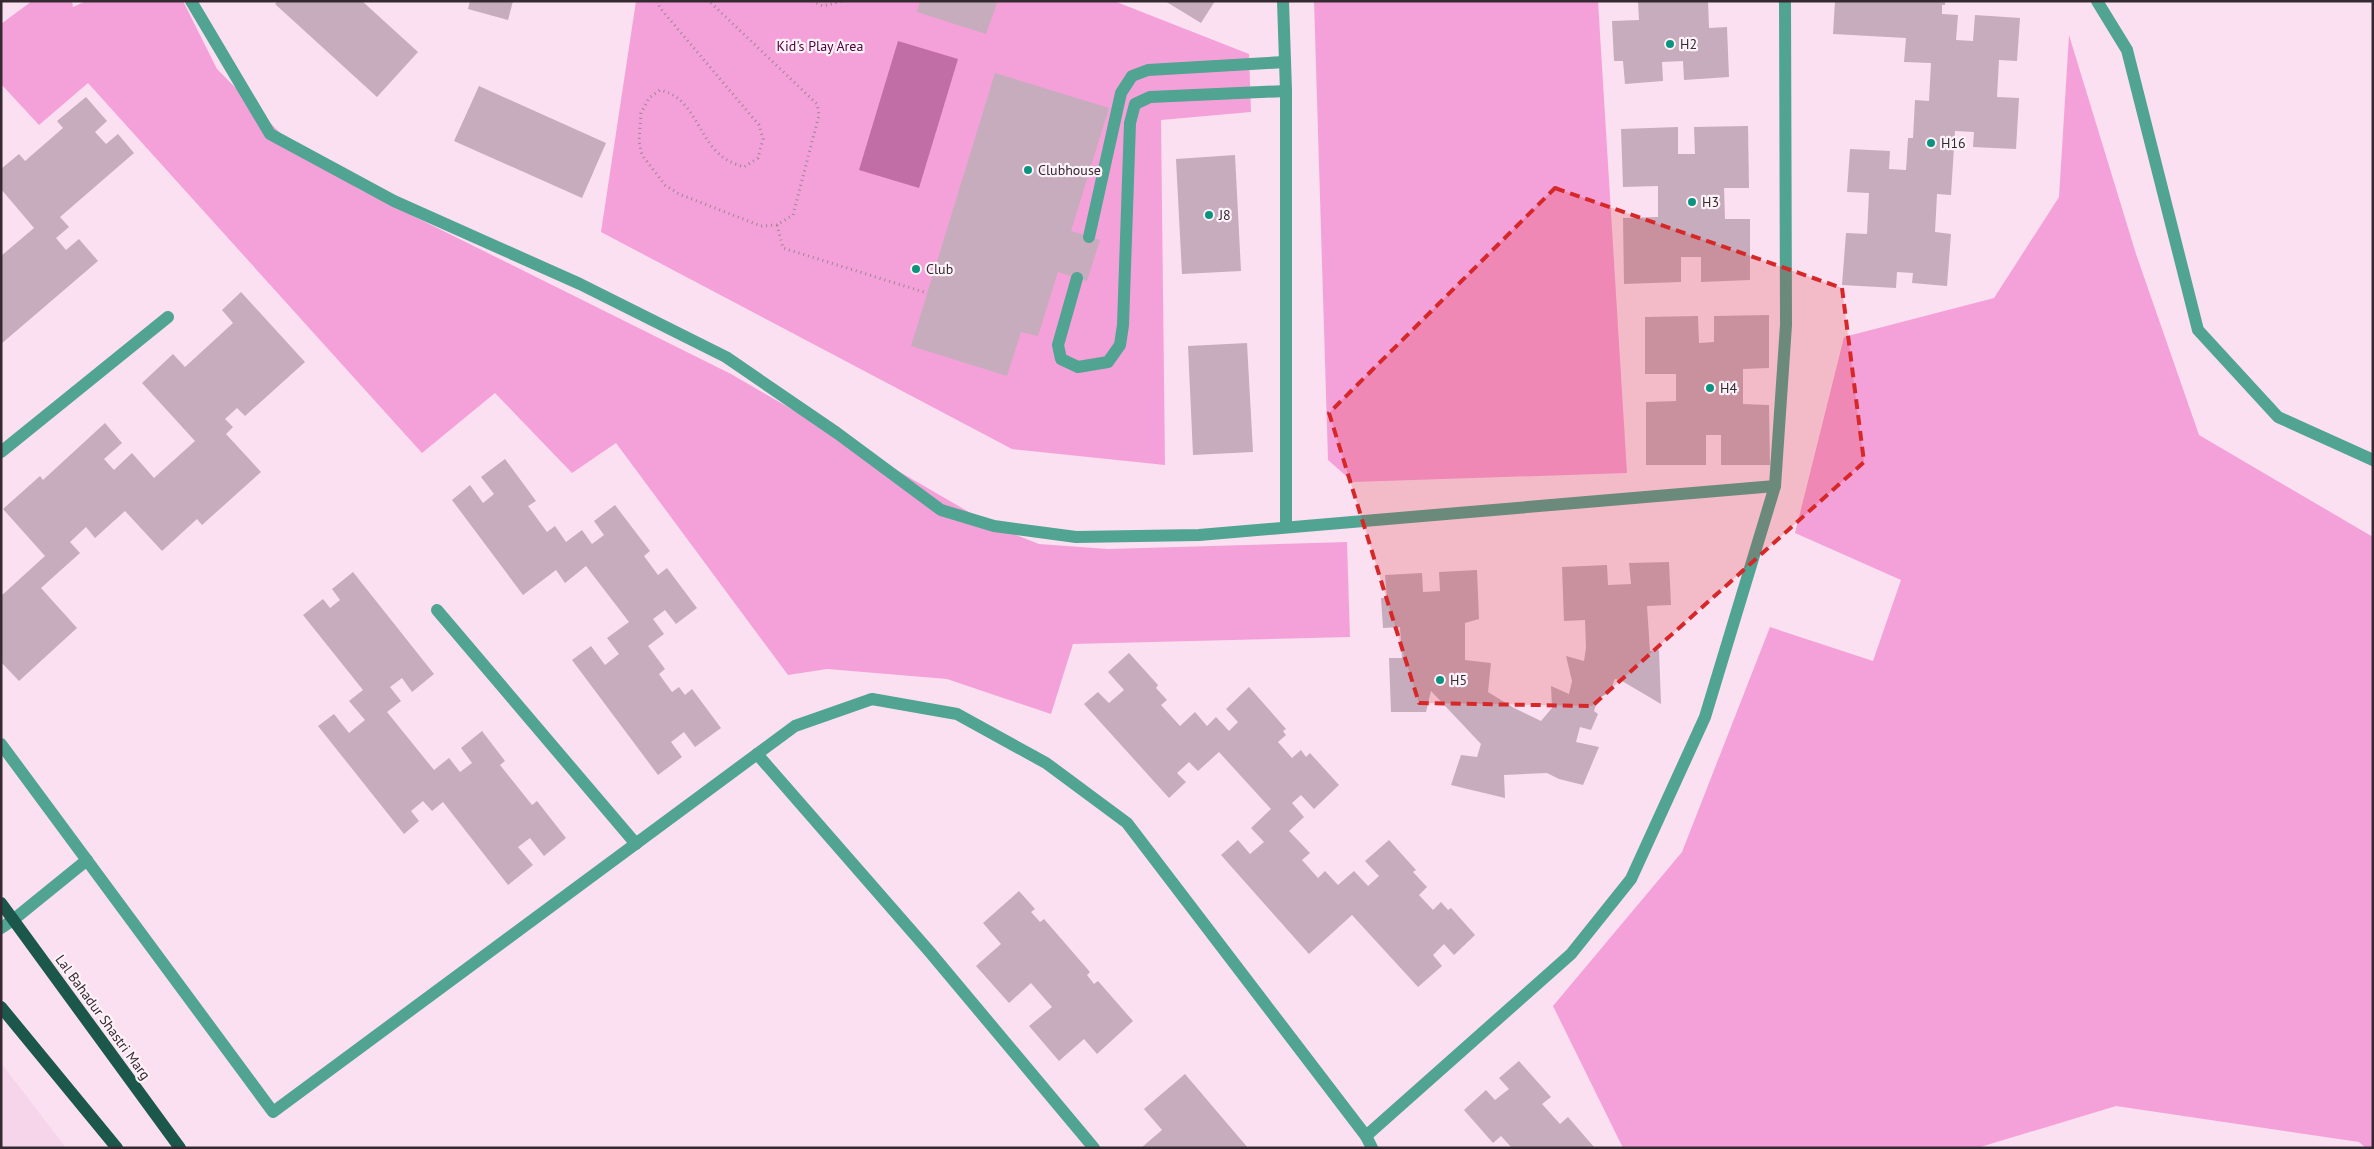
<svg xmlns="http://www.w3.org/2000/svg" width="2374" height="1149" font-family="'PT Sans',sans-serif">
<rect width="100%" height="100%" fill="#fbe0f1"/>
<polygon fill="#f6d4ea" points="1,1063 66,1148 1,1148"/>
<g fill="#f5a1d9">
<polygon points="32,1 72,1 73,7 86,1 183,1 217,69 283,136 359,189 731,374 993,526 1039,544 1108,549 1347,542 1350,637 1073,644 1051,714 947,679 827,669 788,675 616,443 572,473 495,393 422,453 88,83 39,125 1,84 1,24"/>
<polygon points="636,1 1114,1 1249,54 1251,112 1161,120 1165,465 1012,449 601,232"/>
<polygon points="1314,1 1598,1 1627,473 1353,482 1328,460"/>
<polygon points="2069,35 2136,254 2199,435 2373,537 2373,1148 2366,1148 2359,1142 2116,1106 1977,1148 1623,1148 1553,1006 1682,852 1770,627 1873,661 1901,580 1795,533 1844,337 1994,298 2059,197"/>
</g>
<polygon fill="#c16da6" points="898,41 958,59 919,188 859,170"/>
<g fill="#c6acbc">
<polygon points="278,1 362,1 418,52 377,97 275,4"/>
<polygon points="470,1 513,1 508,20 468,9"/>
<polygon points="920,1 992,1 997,3 986,34 917,12"/>
<polygon points="1165,1 1215,1 1201,23"/>
<polygon points="1638,1 1708,1 1709,28 1727,27 1729,77 1684,80 1683,61 1662,62 1663,81 1625,84 1623,61 1614,61 1612,21 1639,20"/>
<polygon points="1835,1 1945,1 1945,5 1942,5 1942,14 1958,15 1956,40 1973,41 1975,15 2020,18 2017,61 1999,60 1997,97 2019,98 2016,149 1973,147 1974,132 1955,131 1951,195 1937,194 1935,232 1951,234 1947,286 1912,283 1913,273 1897,272 1896,288 1842,285 1846,233 1867,234 1869,193 1847,192 1850,149 1890,151 1889,169 1906,170 1908,138 1913,138 1915,100 1929,101 1931,63 1904,62 1906,38 1833,34"/>
<polygon points="995,73 1109,108 1071,231 1100,240 1087,281 1058,272 1038,336 1021,332 1007,376 911,346"/>
<polygon points="479,86 606,143 582,198 454,141"/>
<polygon points="86,97 107,121 95,132 106,144 118,134 134,153 60,217 69,227 56,238 66,250 79,239 98,261 1,344 1,256 34,228 1,189 1,169 19,154 25,161 63,128 57,121"/>
<polygon points="1748,126 1749,188 1724,188 1725,219 1750,219 1750,280 1701,282 1701,257 1681,257 1681,282 1624,284 1623,218 1658,217 1658,186 1623,187 1621,129 1678,127 1678,154 1695,154 1694,127"/>
<polygon points="1235,155 1241,271 1182,274 1176,159"/>
<polygon points="241,292 305,362 245,416 237,408 225,419 233,427 226,434 261,472 202,525 197,519 162,551 125,511 95,538 86,527 70,542 80,553 41,588 77,628 19,681 1,662 1,596 45,556 3,509 40,476 43,480 105,423 122,443 104,459 114,470 132,453 154,478 195,441 142,383 173,354 185,367 233,323 222,310"/>
<polygon points="1769,315 1769,368 1743,369 1743,404 1769,405 1770,465 1721,465 1721,435 1706,435 1706,465 1646,465 1646,402 1676,401 1676,374 1645,374 1645,317 1698,316 1699,343 1714,342 1714,316"/>
<polygon points="1247,343 1253,452 1193,455 1188,346"/>
<polygon points="505,459 536,501 528,506 547,532 555,526 566,542 582,530 592,544 604,535 594,521 615,505 650,551 644,556 658,575 667,568 697,608 676,624 665,610 653,619 664,634 648,646 665,669 659,674 672,692 679,687 685,695 692,689 721,728 695,747 684,732 671,742 682,757 658,775 572,660 591,646 605,665 619,654 607,638 629,622 586,566 565,583 556,570 523,595 452,500 470,485 483,503 494,494 481,477"/>
<polygon points="1669,562 1671,605 1647,606 1650,651 1659,650 1661,704 1622,681 1615,679 1609,693 1598,698 1594,711 1598,714 1591,730 1580,727 1576,742 1599,747 1583,785 1559,779 1547,773 1504,775 1505,798 1451,785 1461,755 1477,757 1481,744 1431,691 1426,712 1391,712 1389,658 1402,658 1400,627 1383,628 1381,598 1387,598 1385,575 1422,573 1423,592 1440,591 1439,572 1477,570 1479,619 1465,623 1465,660 1491,663 1488,692 1514,708 1541,721 1552,708 1551,686 1569,694 1572,681 1566,656 1584,661 1586,648 1585,620 1564,621 1562,567 1607,565 1608,585 1631,584 1629,563"/>
<polygon points="353,572 434,674 412,692 402,678 390,687 401,701 387,712 434,770 449,758 460,772 472,763 461,748 482,731 505,761 500,765 532,805 537,801 566,838 544,856 530,838 518,847 533,865 508,885 443,802 432,811 423,801 411,811 419,821 404,834 318,726 334,714 349,733 365,720 349,701 363,690 303,615 323,599 330,608 340,600 332,589"/>
<polygon points="1129,653 1158,685 1156,688 1167,700 1161,705 1180,726 1195,712 1207,726 1216,717 1229,731 1238,722 1226,709 1249,687 1286,729 1283,731 1286,735 1278,742 1292,758 1301,750 1306,757 1310,753 1339,785 1314,809 1301,795 1292,803 1304,817 1289,831 1310,853 1302,860 1318,878 1325,871 1338,885 1354,871 1368,886 1379,876 1365,861 1389,840 1416,870 1413,872 1427,887 1419,895 1433,910 1441,902 1448,910 1451,908 1475,935 1454,955 1444,944 1433,955 1442,966 1418,987 1352,915 1309,954 1221,855 1238,840 1250,854 1264,842 1251,828 1271,809 1219,752 1198,771 1189,762 1177,773 1186,782 1169,798 1084,704 1098,692 1109,703 1124,690 1108,672"/>
<polygon points="1019,891 1035,909 1031,912 1040,922 1044,919 1090,972 1087,975 1094,984 1098,981 1133,1021 1097,1054 1084,1039 1059,1061 1029,1026 1052,1007 1031,983 1009,1003 976,966 1001,944 983,923"/>
<polygon points="1519,1061 1551,1097 1542,1104 1560,1124 1568,1117 1594,1147 1593,1148 1512,1148 1501,1136 1493,1143 1464,1110 1486,1090 1495,1100 1509,1089 1499,1078"/>
<polygon points="1185,1074 1248,1148 1141,1148 1162,1130 1144,1109"/>
</g>
<g fill="none" stroke-linecap="round" stroke-linejoin="round">
<g stroke="#9a8693" stroke-width="3" stroke-dasharray="1 4" stroke-linecap="butt">
<path d="M657,1L660,8L759,125L763,139L758,158L744,167C734,164 725,160 717,152C697,132 692,97 660,90L649,98L641,113L639,141L642,155L665,185L679,194L761,226L777,225L793,215L819,115L817,104L709,1"/>
<polyline points="812,1 823,6 843,1"/>
<polyline points="777,225 783,248 927,293"/>
</g>
<g stroke="#51a392" stroke-width="12">
<polyline points="757,754 929,951 1094,1148"/>
<polyline points="13,920 87,860"/>
<polyline points="1366,1136 1372,1148"/>
</g>
<g stroke="#51a392" stroke-width="12">
<polyline points="191,1 270,134 394,201 580,284 726,357 837,433 941,510 994,526 1076,537 1199,535 1775,486"/>
<polyline points="1283,1 1286,91 1286,526"/>
<polyline points="2097,1 2127,50 2198,330 2278,417 2373,460"/>
<polyline points="1089,237 1121,93 1132,76 1148,70 1285,62"/>
<polyline points="1077,278 1058,345 1061,359 1078,367 1108,362 1120,345 1123,325 1130,123 1135,104 1150,97 1286,91"/>
<polyline points="1,452 168,317"/>
<polyline points="437,610 636,844"/>
<polyline points="1,744 273,1112 795,726 872,699 957,714 1046,763 1127,823 1366,1136 1571,954 1631,879 1705,717 1775,486 1786,325 1785,1"/>
<polyline points="1,928 13,920"/>
</g>
<g stroke="#1b574b" stroke-width="12">
<polyline points="1,903 180,1148"/>
<polyline points="1,1007 117,1148"/>
</g>
</g>
<path fill="#d62828" fill-opacity="0.2" stroke="#d62828" stroke-width="4" stroke-dasharray="10 6" stroke-linejoin="round" d="M1555,188L1842,288L1864,462L1592,706L1419,703L1329,413Z"/>
<g fill="#0a947f" stroke="#fef2f9" stroke-width="2">
<circle cx="1670" cy="44" r="5"/>
<circle cx="1931" cy="143" r="5"/>
<circle cx="1028" cy="170" r="5"/>
<circle cx="1692" cy="202" r="5"/>
<circle cx="1209" cy="215" r="5"/>
<circle cx="916" cy="269" r="5"/>
<circle cx="1710" cy="388" r="5"/>
<circle cx="1440" cy="680" r="5"/>
</g>
<g text-anchor="middle" dominant-baseline="central" stroke-width="4.5" stroke-linejoin="round" paint-order="stroke">
<g font-size="14" fill="#352a31" stroke="#fef2f9" text-anchor="start">
<text x="1680" y="44">H2</text>
<text x="1941" y="143">H16</text>
<text x="1038" y="170">Clubhouse</text>
<text x="1702" y="202">H3</text>
<text x="1219" y="215">J8</text>
<text x="926" y="269">Club</text>
<text x="1720" y="388">H4</text>
<text x="1450" y="680">H5</text>
</g>
<g font-size="14" fill="#4d003c" stroke="#fef2f9">
<text x="820" y="46">Kid's Play Area</text>
</g>
<g font-size="14" fill="#352a31" stroke="#fef2f9">
<text transform="translate(103 1017) rotate(54)">Lal Bahadur Shastri Marg</text>
</g>
</g>
<rect width="2374" height="1149" fill="none" stroke="#352a31" stroke-width="5"/>
</svg>
